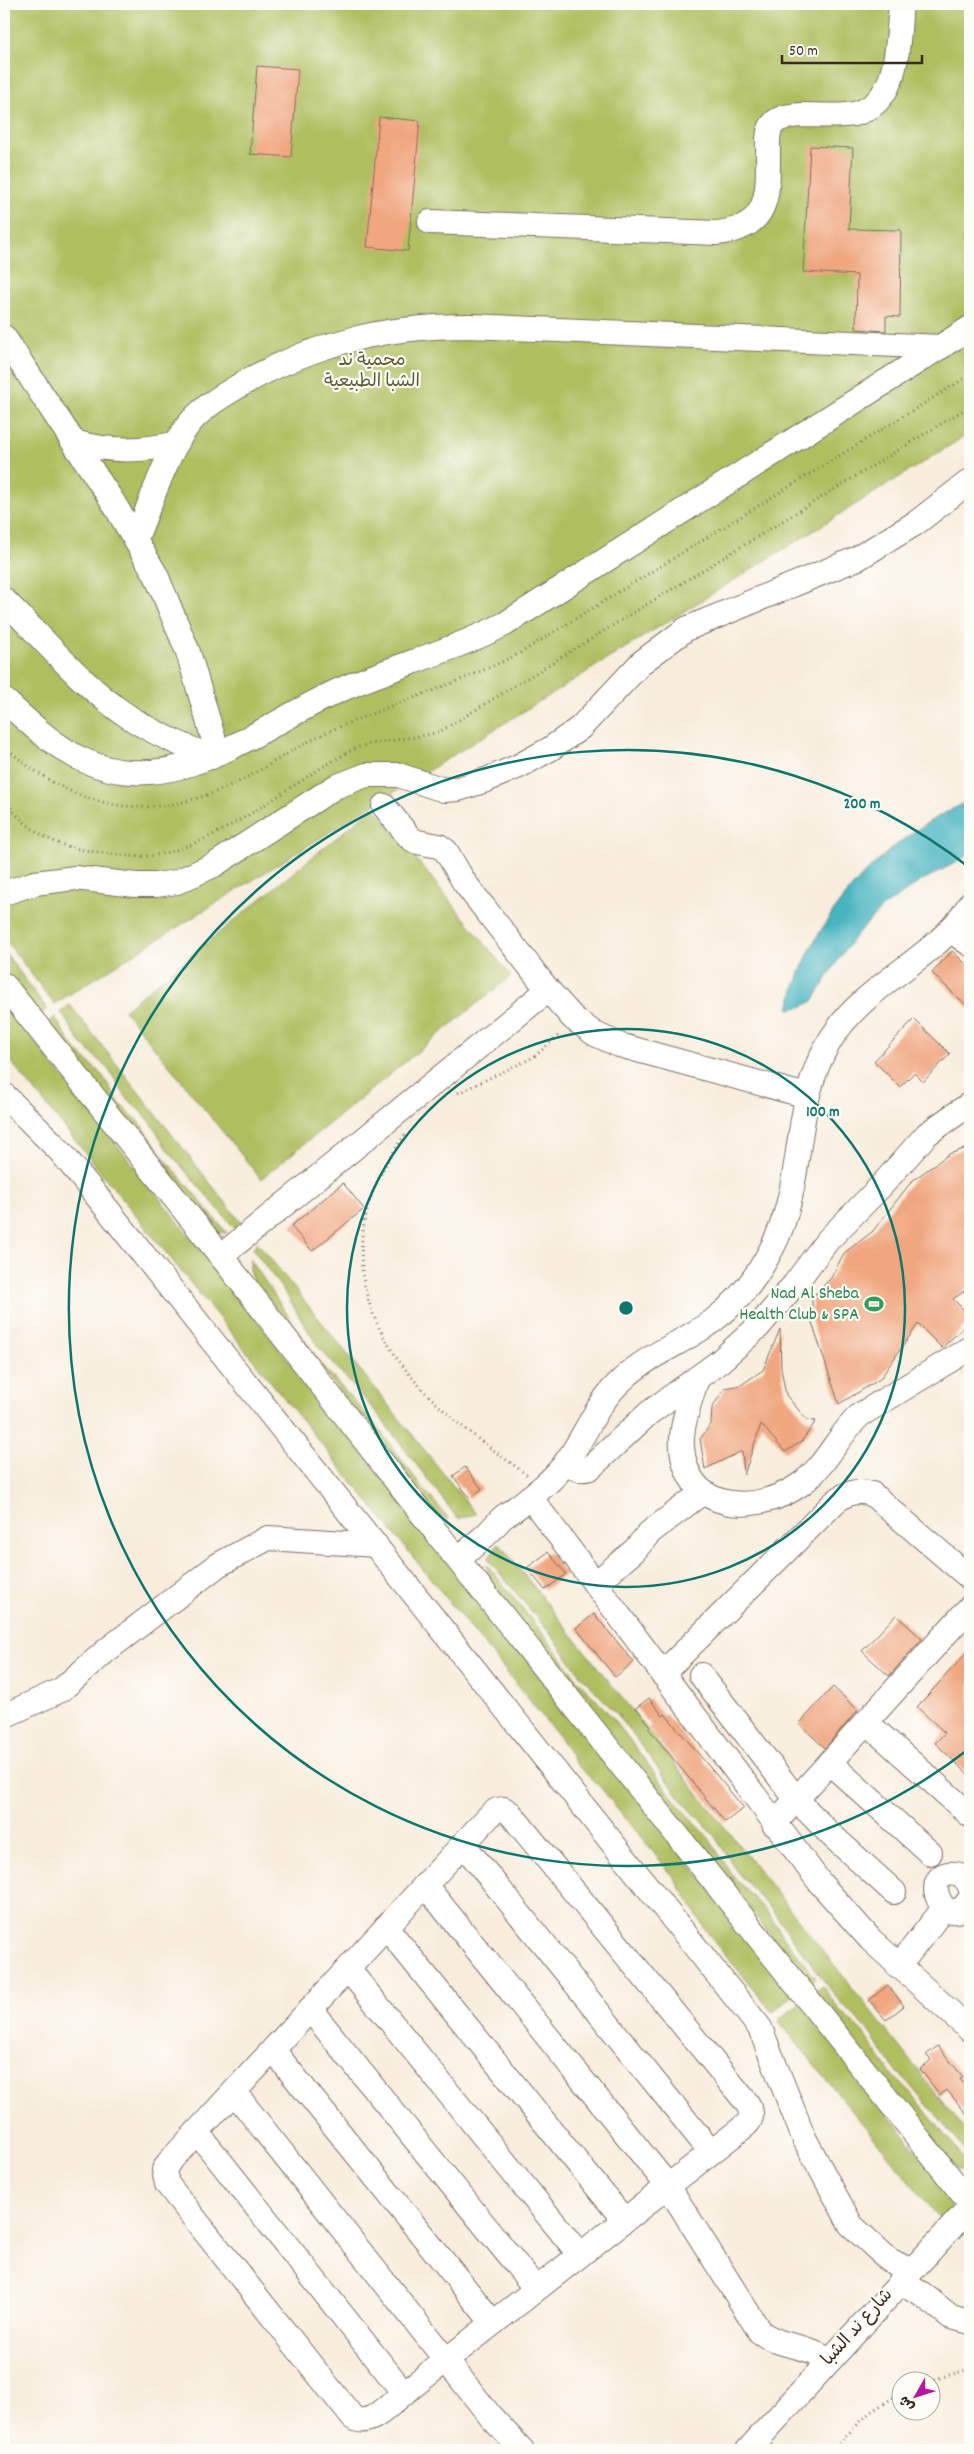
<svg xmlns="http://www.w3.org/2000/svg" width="974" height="2454" font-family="Dekko,'Playpen Sans Arabic',sans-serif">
<rect width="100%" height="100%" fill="#fdfcf7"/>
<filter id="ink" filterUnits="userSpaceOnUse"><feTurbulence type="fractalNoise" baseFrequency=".02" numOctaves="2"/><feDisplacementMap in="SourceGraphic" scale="10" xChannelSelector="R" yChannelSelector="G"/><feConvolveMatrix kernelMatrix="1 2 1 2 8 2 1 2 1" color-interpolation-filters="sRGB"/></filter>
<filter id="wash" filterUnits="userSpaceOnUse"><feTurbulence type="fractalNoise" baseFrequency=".0096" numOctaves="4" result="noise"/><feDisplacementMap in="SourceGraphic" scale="20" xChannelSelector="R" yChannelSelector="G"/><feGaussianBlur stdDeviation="1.12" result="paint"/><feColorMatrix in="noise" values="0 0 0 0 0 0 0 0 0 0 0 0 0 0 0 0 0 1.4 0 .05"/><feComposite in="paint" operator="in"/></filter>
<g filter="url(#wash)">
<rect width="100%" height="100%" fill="#f8eddd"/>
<g fill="#afbf61" stroke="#757440">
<polygon points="4,4 970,4 970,433 54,1004 4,938"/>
<polygon points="374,807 511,976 261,1179 124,1010"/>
<polygon points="4,951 47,1009 38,1017 4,975"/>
<polygon points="4,1003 794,1995 772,2012 707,1932 676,1880 601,1788 577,1765 560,1738 4,1053"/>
<polygon points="70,1005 244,1226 237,1231 166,1148 150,1121 126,1097 109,1070 80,1042 61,1012"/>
<polygon points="55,1017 73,1047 103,1076 119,1103 143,1126 160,1153 227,1233 216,1232 45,1025"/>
<polygon points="257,1242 476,1514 458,1519 380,1417 317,1345 286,1294 253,1249"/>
<polygon points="250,1259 319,1362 373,1422 421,1486 449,1519 437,1516 253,1281 250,1273"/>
<polygon points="499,1543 970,2136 970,2156 910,2084 893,2067 867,2029 836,1997 771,1909 737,1872 714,1835 685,1804 618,1715 581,1676 553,1637 488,1559"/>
<polygon points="487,1565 548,1640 577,1679 613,1718 681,1808 709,1838 732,1875 767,1912 788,1943 816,1978 809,1984 489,1581"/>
<polygon points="822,1986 839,2009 863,2033 889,2071 906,2087 970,2166 970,2173 958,2171 815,1992"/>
<polygon points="801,2003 950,2193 950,2208 941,2220 778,2020"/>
</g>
<path fill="#46b4c1" stroke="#406f70" d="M970,801V852L961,860L921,881L882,908L856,935L840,957L813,1001L801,1007L789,1009C809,918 885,836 970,801Z"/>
<g id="blocks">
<g fill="#f0a67f">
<polygon points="257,66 298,69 291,157 250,154"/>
<polygon points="379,117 420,121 408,251 367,247"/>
<polygon points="810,146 853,148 849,229 901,230 900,317 886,316 886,331 856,329 857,275 803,272"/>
<polygon points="952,951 970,968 970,1009 932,973"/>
<polygon points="914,1019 950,1054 923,1082 914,1073 900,1087 874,1061"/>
<polygon points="970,1147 970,1287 953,1299 970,1316 970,1321 942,1348 918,1324 880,1379 839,1404 812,1323 812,1297 831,1278 844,1253 872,1232 912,1181 949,1154"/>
<polygon points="343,1183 364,1209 312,1251 291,1226"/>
<polygon points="780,1329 781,1368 786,1395 807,1420 816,1421 801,1442 785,1452 761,1424 744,1475 742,1451 705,1469 700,1439 711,1424 712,1408 725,1388 741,1385 763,1370"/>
<polygon points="465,1467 482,1489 470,1498 453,1476"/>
<polygon points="548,1552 566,1574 545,1590 527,1568"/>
<polygon points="594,1614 634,1662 615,1677 576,1628"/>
<polygon points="896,1615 922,1639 889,1676 862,1651"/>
<polygon points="970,1649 970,1776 935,1743 945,1733 917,1707"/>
<polygon points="833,1687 858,1710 825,1748 799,1724"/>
<polygon points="649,1698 663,1716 665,1714 744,1808 725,1822 648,1728 651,1726 636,1708"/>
<polygon points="888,1985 904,2006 886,2020 869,2000"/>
<polygon points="938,2046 963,2077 960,2079 970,2092 970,2118 947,2090 940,2095 920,2069 931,2060 926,2055"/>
</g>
</g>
</g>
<g filter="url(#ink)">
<use href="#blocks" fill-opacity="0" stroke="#7d6e61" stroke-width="1"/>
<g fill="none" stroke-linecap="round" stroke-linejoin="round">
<g stroke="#7d6e61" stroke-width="26">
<g id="minor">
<path d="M430,222L717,233C771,228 768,193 768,150C768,141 767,131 773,124C780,116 791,116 801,115C818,115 838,117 854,114C901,103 897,41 901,4"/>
<polyline points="4,337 113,502 156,575 188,652 218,754"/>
<path d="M74,442C109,452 141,452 177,443"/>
<path d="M136,538C150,505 166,455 186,428C200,408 222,396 242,384C316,342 386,326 470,326L941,347"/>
<path d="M4,600C44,639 82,686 129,717C155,734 183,746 212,757"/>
<path d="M4,700C26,720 48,741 75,756C171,807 256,727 340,690C395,666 452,651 505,624L970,328"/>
<polyline points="384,806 410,838 417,842 439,846 446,851 464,882 548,990 574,1019 595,1034 619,1045 807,1096"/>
<polyline points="4,893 35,883 75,878 135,885 156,885 177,882 214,865 335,787 366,775 398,775 444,790 458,789 486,780 519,766 550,749 580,728 642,662 686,629 858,558 916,523 970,481"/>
<polyline points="950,930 970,944"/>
<polyline points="4,985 221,1256 451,1551 970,2203"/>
<polyline points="4,1095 60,1151 96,1195 760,2028 804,2138 851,2225 889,2260 911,2271"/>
<polyline points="221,1256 548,990"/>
<path d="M697,1378C691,1399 680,1426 682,1448C688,1514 757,1515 801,1484C826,1466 838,1435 860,1415L970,1348"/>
<path d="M566,1462C575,1469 580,1471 590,1468L649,1413L719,1362L759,1326L794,1285L827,1241L881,1186L927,1134L970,1104"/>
<polyline points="530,1497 821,1884 871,1940 970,2030"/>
<path d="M458,1559C472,1547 487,1536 499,1521C503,1516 511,1512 516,1508C533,1495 551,1482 564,1465C586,1436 595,1404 623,1379C649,1354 685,1342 714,1320C738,1302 757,1277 771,1250C807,1184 790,1103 831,1039C866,982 940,957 970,904"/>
<polyline points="595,1584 635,1550 649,1533 703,1492"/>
<path d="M662,1674L834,1503C846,1492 857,1490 872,1494L970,1578"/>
<polyline points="701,1675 797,1800 830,1834 894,1892"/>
<polyline points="4,1716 61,1690 107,1650 218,1565 268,1538 376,1545"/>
<polyline points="867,1723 970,1815"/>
<polyline points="830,1763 930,1853"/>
<path d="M504,1809L510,1813L747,2103C752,2111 753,2118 746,2125L404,2393C391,2403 371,2428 353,2418L167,2184L164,2170L169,2162L491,1814L497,1810Z"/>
<polyline points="774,1824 970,1607"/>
<polyline points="463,1844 711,2152"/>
<path d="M425,1885L668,2186L760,2332C782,2348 806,2344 830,2360"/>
<path d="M970,1887C968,1881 963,1875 956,1874C916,1868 945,1939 970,1899"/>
<polyline points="386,1927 624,2220"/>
<polyline points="898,1967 944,1908"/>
<polyline points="348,1969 580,2255"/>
<polyline points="310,2009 536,2289"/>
<polyline points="273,2050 493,2323"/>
<polyline points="234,2092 491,2417 522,2450"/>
<polyline points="197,2132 404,2393"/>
<polyline points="900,2282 922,2294 951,2317 970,2322"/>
<polyline points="748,2450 970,2207"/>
</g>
</g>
<g stroke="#7d6e61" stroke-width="3" stroke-dasharray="1 4" stroke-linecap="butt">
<path d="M4,746C70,806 139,824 223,789C261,773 293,747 330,731C393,703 459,684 520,653L970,375"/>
<path d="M4,800C31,834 53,846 96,852C118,855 139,859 160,854C226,841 295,779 356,748C384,739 413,740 441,731L970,406"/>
<polyline points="458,1093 534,1057 560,1034"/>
<path d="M405,1135C334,1231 353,1324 437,1404C464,1430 496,1452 527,1475"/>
<polyline points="925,2382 970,2369"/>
<polyline points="832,2450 869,2413 902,2392"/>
</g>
<use href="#minor" stroke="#fff" stroke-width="24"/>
</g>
</g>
<g fill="none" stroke="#0f766e" stroke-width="2.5">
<circle cx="626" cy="1308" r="279"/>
<path d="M970 1748A558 558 0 1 1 970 868"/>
</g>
<defs>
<g id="stadium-bare" transform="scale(1.5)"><path d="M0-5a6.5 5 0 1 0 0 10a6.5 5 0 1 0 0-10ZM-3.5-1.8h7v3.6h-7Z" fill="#2e9e5b" stroke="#fdfcf7" stroke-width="2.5" paint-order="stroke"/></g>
</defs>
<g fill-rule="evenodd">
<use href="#stadium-bare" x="874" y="1304"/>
</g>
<g text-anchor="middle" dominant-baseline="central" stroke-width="4.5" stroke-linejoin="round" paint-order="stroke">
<g font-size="18" fill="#5e5732" stroke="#fdfcf7">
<text x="372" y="361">محمية ند<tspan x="372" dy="21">الشبا الطبيعية</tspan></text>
</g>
<g font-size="18" fill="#27864d" stroke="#fdfcf7" text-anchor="end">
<text x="859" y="1294">Nad Al Sheba<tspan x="859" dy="21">Health Club &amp; SPA</tspan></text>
</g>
<g font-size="18" fill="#3b2a1e" stroke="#fdfcf7">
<text transform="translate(858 2328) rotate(-48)">شارع ند الشبا</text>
</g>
</g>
<circle cx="626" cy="1308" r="8" fill="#0f766e" stroke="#fdfcf7" stroke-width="2.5"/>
<g font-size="15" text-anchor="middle" font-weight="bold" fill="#0f766e" stroke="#fdfcf7" stroke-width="4.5" stroke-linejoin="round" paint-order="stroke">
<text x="862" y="808">200 m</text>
<text x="823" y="1116">100 m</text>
</g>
<rect width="974" height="2454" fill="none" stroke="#fdfcf7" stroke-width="20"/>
<g transform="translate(916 2396) rotate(231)"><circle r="24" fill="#fdfcf7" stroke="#afa8a0"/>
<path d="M0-4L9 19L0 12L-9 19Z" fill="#b5179e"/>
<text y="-8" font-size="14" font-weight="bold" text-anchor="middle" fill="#3b2a1e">ش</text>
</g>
<path d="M782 55v8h140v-8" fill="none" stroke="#3b2a1e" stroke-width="2.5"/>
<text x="789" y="55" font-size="15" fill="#3b2a1e" stroke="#fdfcf7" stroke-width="4" paint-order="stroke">50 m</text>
</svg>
